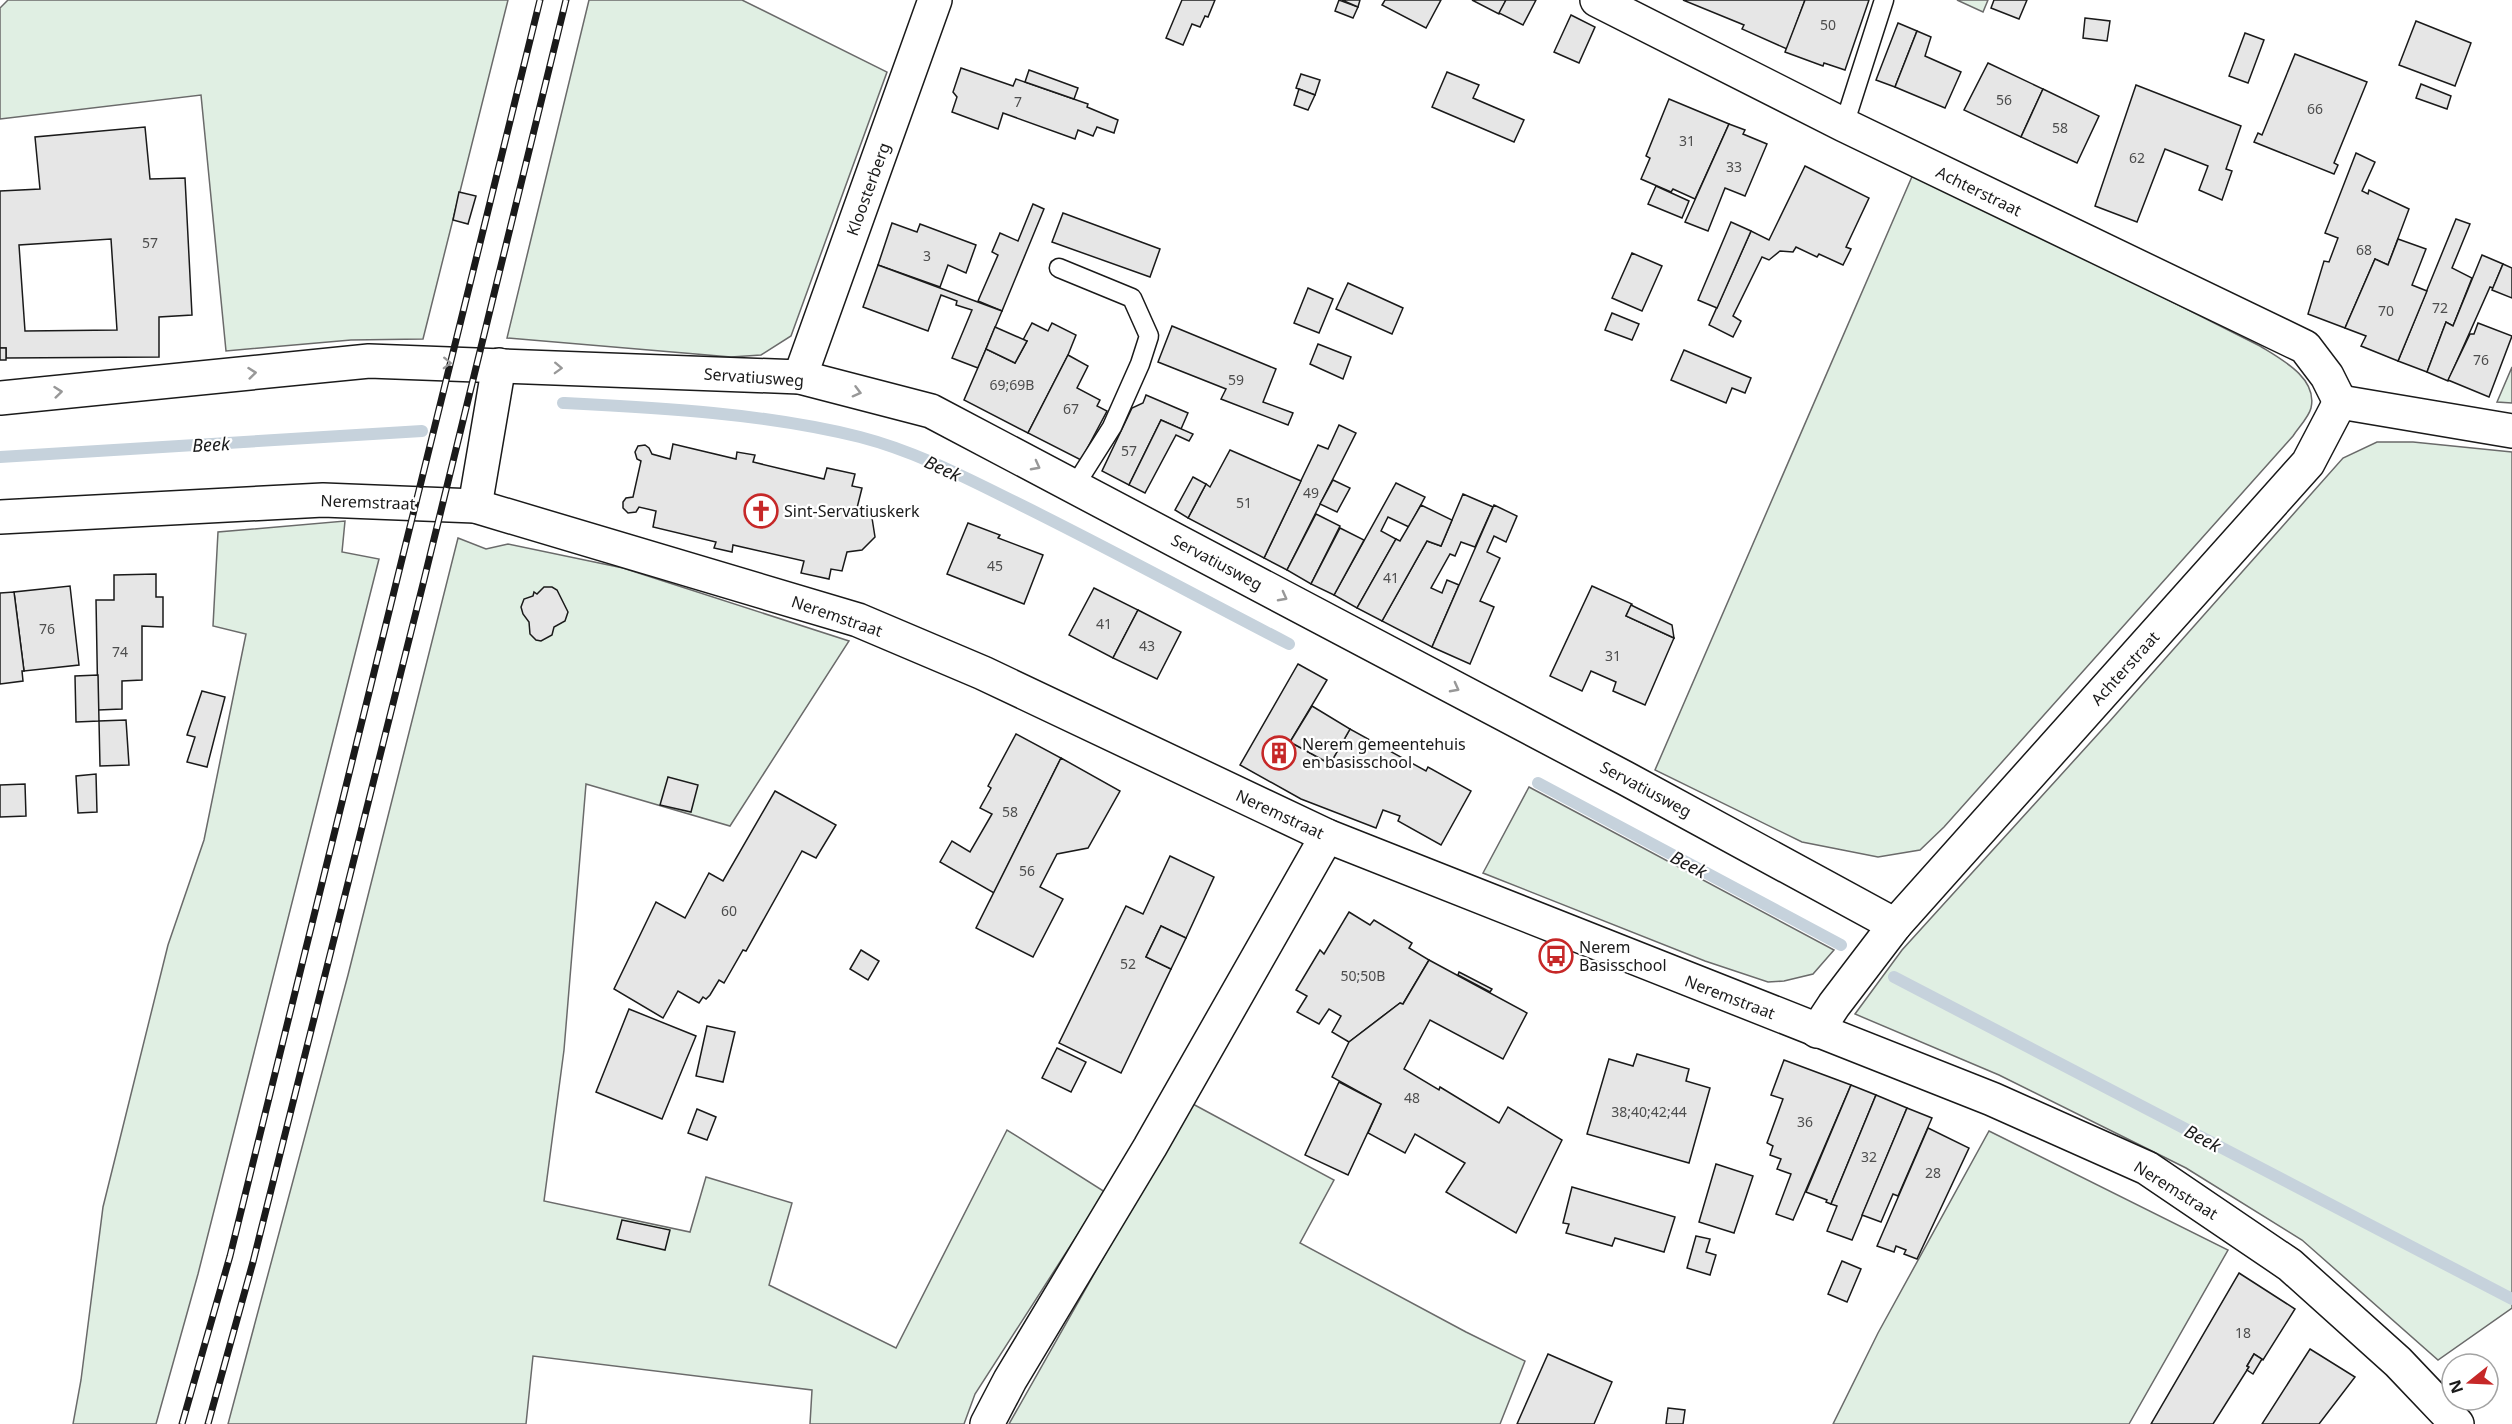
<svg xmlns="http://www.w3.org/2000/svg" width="2512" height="1424" font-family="'Noto Sans',sans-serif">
<rect width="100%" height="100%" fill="#fff"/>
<g fill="#e0efe3" stroke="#6a6a6a" stroke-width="1.5">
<polygon points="8,0 508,0 423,339 351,340 226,351 201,95 0,119 0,8"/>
<polygon points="589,0 742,0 887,72 791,336 761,355 731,357 507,338"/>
<polygon points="1957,0 1988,0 1983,12"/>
<path d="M1914,172L2260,346C2281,359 2318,378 2311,408C2309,417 2298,428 2293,436L1944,827L1920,850L1878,857L1802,842L1655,770Z"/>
<polygon points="2512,367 2512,403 2497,402"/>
<polygon points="2377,442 2413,442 2512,452 2512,1308 2438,1360 2302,1240 2186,1168 1999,1075 1855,1014 1902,950 2109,722 2343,458"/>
<polygon points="345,521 342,552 379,559 198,1274 156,1424 73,1424 81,1380 103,1207 168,945 204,840 246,634 213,626 218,532"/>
<polygon points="458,538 486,549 508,544 623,568 849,641 730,826 586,784 564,1050 544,1201 690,1232 706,1177 792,1203 769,1285 896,1348 1007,1130 1105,1192 975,1394 964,1424 810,1424 812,1390 533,1356 526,1424 228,1424 348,975"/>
<polygon points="1529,787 1834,950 1813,974 1784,981 1768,982 1705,961 1483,873"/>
<polygon points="1191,1103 1334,1180 1300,1243 1466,1332 1525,1361 1500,1424 1009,1424"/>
<polygon points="1989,1131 2228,1250 2129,1424 1833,1424 1878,1333"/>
</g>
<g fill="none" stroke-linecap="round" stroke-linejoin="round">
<g stroke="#c6d2dc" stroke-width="12">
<path d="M563,403C662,408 763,413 860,437C918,452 970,480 1023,506C1112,550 1200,598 1289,644"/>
<polyline points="0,457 422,431"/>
<polyline points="1538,783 1841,945"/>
<polyline points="1894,977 2512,1299"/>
</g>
</g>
<g fill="#e6e6e6" stroke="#1a1a1a" stroke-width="1.5" fill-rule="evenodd">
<polygon points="1182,0 1215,0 1208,17 1205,16 1200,27 1192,24 1183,45 1166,38"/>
<polygon points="1339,0 1358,7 1353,18 1335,11"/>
<polygon points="1342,0 1360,0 1358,7"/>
<polygon points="1385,0 1441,0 1426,28 1382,5"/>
<polygon points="1472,0 1506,0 1499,14"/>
<polygon points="1506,0 1536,0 1523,25 1499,13"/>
<polygon points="1683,0 1805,0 1787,49 1742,29 1744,25"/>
<polygon points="1805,0 1869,0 1845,70 1824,63 1823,66 1785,52"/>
<polygon points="1994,0 2027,0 2019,19 1991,8"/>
<polygon points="1571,15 1595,27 1579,63 1554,52"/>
<polygon points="2085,18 2110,21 2107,41 2083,38"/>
<polygon points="2416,21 2471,43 2455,86 2399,65"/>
<polygon points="1898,23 1917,31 1895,87 1876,80"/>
<polygon points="1917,31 1931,37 1925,56 1961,72 1945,108 1895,87"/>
<polygon points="2245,33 2264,40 2248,83 2229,76"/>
<polygon points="2295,54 2367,82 2334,163 2338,165 2334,174 2254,142 2258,133 2262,135"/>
<polygon points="1988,63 2043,89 2021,137 1964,110"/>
<polygon points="961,68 1013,86 1016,79 1088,104 1087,107 1118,120 1114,133 1097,127 1093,136 1078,130 1075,139 1003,113 998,129 952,112 957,97 953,92"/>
<polygon points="1029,70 1078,88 1074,99 1025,82"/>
<polygon points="1447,72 1479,85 1473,98 1524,120 1514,142 1432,107"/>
<polygon points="1301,74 1320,80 1315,95 1296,88"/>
<polygon points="2421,84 2451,96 2447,109 2416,98"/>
<polygon points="2136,85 2241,126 2226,169 2232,171 2222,200 2199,190 2208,166 2165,149 2137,222 2095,206"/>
<polygon points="1299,89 1315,95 1308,110 1294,105"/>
<polygon points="2043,89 2099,116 2077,163 2021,137"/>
<polygon points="1669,99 1729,124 1695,199 1673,189 1671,192 1641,179 1650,158 1646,156"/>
<polygon points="1729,124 1745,130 1743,134 1767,144 1745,196 1725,188 1708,231 1685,222"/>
<path d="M145,127L150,179L185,178L192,315L159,317V357L6,358V348H0V191L40,189L35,137ZM111,239L117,330L25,331L19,245Z"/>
<polygon points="2356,153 2375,162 2362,191 2368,194 2369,190 2409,209 2388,265 2375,259 2345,328 2308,314 2324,261 2329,262 2338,238 2325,233"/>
<polygon points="1805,166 1869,198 1846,247 1851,249 1843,265 1819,254 1817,257 1796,247 1793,252 1780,251 1769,260 1762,257 1733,316 1741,321 1733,337 1709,325 1751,231 1769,240"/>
<polygon points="1656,186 1689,201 1682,218 1648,204"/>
<polygon points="459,192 476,196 468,224 453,220"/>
<polygon points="1033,204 1044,209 1002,311 978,301 998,255 992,252 1000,233 1018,241"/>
<polygon points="1063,213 1160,249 1150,277 1052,242"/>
<polygon points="2456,219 2470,224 2452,268 2472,278 2453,326 2446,322 2427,372 2398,361"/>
<polygon points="1731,222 1751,231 1717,308 1698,300"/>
<polygon points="892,223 917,232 920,224 976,245 966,273 948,265 940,287 878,265"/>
<polygon points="2398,239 2426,249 2412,285 2427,291 2398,361 2361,346 2366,336 2345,328 2375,259 2388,265"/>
<polygon points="1632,253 1662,266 1642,311 1612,298"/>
<polygon points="2482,255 2503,264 2493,288 2490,287 2448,381 2427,372 2446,322 2453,326"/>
<polygon points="2503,264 2512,268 2512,298 2492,290"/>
<polygon points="878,265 1002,311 978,368 952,358 972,310 956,305 957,301 941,295 928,331 863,307"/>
<polygon points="1348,283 1403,308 1392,334 1336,309"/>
<polygon points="1308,288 1333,299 1319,333 1294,323"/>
<polygon points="1612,313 1639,324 1632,340 1605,330"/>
<polygon points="1032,323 1048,331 1052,323 1076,335 1068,355 1028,433 964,400 986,349 1015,363 1027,341 1023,340"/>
<polygon points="2478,323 2512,336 2489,397 2448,380 2470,334 2474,334"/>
<polygon points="1172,326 1276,369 1263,402 1293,413 1288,425 1221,399 1226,389 1158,362"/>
<polygon points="995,327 1027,341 1015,363 986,349"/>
<polygon points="1318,344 1351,357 1343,379 1310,364"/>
<rect x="0" y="348" width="6" height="12"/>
<polygon points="1684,350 1751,378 1745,393 1732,388 1726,403 1671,380"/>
<polygon points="1068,355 1088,366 1077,388 1100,400 1097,406 1107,411 1081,460 1028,433"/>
<polygon points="1146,395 1188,413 1181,429 1161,420 1129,485 1102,471 1132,408 1143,403"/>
<polygon points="1161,420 1193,434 1189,441 1176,435 1145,493 1129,485"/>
<polygon points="1339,425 1356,433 1287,570 1264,558 1318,445 1328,449"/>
<polygon points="673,444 736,459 737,452 755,455 753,462 824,479 827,468 855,474 852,486 862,488 857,508 865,511 872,518 875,537 862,550 847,552 842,571 831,569 829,579 801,573 804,561 733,545 732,552 714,548 716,542 653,527 656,511 639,507 636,512 628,513 623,508 623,502 626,498 633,497 641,461 637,459 635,452 638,446 645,445 649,448 652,454 670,459"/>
<polygon points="1230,450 1301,481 1264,558 1188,518 1206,484 1210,487"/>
<polygon points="1193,477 1206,484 1188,518 1175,510"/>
<polygon points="1333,480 1350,488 1337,512 1320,504"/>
<polygon points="1396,483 1425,497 1409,527 1388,517 1381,531 1396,539 1357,608 1334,595"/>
<polygon points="1463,494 1493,507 1475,547 1461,542 1455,556 1450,554 1431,588 1442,593 1447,580 1459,585 1432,647 1382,621 1427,541 1441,546"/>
<polygon points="1421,505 1452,520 1441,546 1427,541 1382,621 1357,608 1396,539 1400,541"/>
<polygon points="1494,505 1517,516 1506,542 1494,536 1487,552 1500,558 1480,601 1494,607 1470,664 1432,647"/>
<polygon points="1316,514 1340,526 1311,584 1287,570"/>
<polygon points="968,523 1000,535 998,538 1043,555 1024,604 947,574"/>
<polygon points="1340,528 1364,540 1334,595 1311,584"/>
<polygon points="156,574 156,597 163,597 163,627 142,626 142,680 122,681 122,709 98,710 96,600 114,600 114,575"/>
<polygon points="70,586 79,665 24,671 14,592"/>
<polygon points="1592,586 1632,604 1626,616 1674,638 1645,705 1613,691 1616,682 1591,671 1582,691 1550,676"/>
<polygon points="544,587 552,587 557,590 568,612 565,621 554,627 552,635 541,641 536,640 530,634 529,622 523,614 521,607 524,599 533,596 534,592 537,594"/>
<polygon points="1094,588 1138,610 1113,658 1069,635"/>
<polygon points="14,592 24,671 22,671 23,681 0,684 0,593"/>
<polygon points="1631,605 1672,625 1674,638 1626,616"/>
<polygon points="1138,610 1181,632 1157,679 1113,658"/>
<polygon points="1298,664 1327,680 1290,742 1330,764 1350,729 1426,771 1428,767 1471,791 1441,845 1398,821 1400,816 1383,810 1376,828 1301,799 1240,765"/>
<polygon points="98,675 99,721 76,722 75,676"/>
<polygon points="202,691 225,697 207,767 187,762 195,737 187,735"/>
<polygon points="1312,706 1350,729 1330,764 1290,742"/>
<polygon points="126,720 129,765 100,766 99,721"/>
<polygon points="1016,734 1061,758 994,893 940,862 952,841 970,852 992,814 980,808 991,788 988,786"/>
<polygon points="1061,758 1120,791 1088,848 1057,854 1040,887 1063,899 1033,957 976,928"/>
<polygon points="96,774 97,812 78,813 76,776"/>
<polygon points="668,777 698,785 691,812 660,805"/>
<polygon points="25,784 26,816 0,817 0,785"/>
<polygon points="775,791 836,825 816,858 802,851 746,951 743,950 724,983 719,980 710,995 706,999 703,997 699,1003 678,991 663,1018 614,989 656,902 685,918 709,873 723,881"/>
<polygon points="1170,856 1214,877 1186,938 1161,926 1146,957 1171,969 1121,1073 1059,1043 1126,906 1143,914"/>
<polygon points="1349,912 1370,925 1374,920 1412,943 1409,948 1429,960 1403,1004 1400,1003 1349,1042 1332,1032 1341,1016 1329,1009 1319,1024 1297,1012 1307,996 1296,990 1320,950 1324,954"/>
<polygon points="1161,926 1186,938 1171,969 1146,957"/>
<polygon points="861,950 879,961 868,980 850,969"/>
<polygon points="1429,960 1527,1013 1503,1059 1430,1020 1404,1069 1439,1090 1440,1087 1499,1123 1508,1107 1562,1140 1516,1233 1446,1192 1465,1163 1415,1134 1405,1153 1368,1133 1381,1104 1332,1077 1349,1042 1400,1003 1403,1004"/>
<polygon points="1459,972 1492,989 1490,992 1458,975"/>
<polygon points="629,1009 696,1036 662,1119 596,1092"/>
<polygon points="707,1026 735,1032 723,1082 696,1076"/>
<polygon points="1057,1048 1086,1062 1071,1092 1042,1078"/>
<polygon points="1637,1054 1689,1069 1686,1081 1710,1088 1689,1163 1587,1134 1609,1059 1633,1066"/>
<polygon points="1784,1060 1851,1085 1793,1220 1776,1214 1791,1174 1777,1169 1781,1159 1770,1155 1773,1146 1767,1143 1783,1099 1771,1095"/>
<polygon points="1339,1082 1381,1104 1348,1175 1305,1155"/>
<polygon points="1851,1085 1876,1095 1831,1204 1826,1202 1827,1200 1806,1192"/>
<polygon points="1876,1095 1907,1108 1852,1240 1827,1231 1837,1206 1831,1204"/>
<polygon points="1907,1108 1932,1118 1898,1196 1893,1194 1881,1222 1862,1215"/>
<polygon points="697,1109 716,1117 707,1140 688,1133"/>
<polygon points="1928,1128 1969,1148 1917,1259 1904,1254 1906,1250 1896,1246 1894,1252 1877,1246"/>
<polygon points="1716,1164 1753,1176 1734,1233 1699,1222"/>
<polygon points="1572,1187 1675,1217 1664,1252 1615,1238 1612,1246 1566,1233 1569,1224 1563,1223"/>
<polygon points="622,1220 670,1230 665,1250 617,1239"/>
<polygon points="1696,1236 1710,1239 1706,1252 1716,1255 1710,1275 1687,1268"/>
<polygon points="1842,1261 1861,1269 1847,1302 1828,1294"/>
<polygon points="2239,1273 2295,1309 2263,1360 2254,1354 2247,1366 2249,1367 2213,1424 2151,1424"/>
<polygon points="2310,1349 2355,1377 2319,1424 2262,1424"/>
<polygon points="1548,1354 1612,1382 1594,1424 1517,1424"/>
<polygon points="2254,1354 2262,1359 2253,1374 2247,1370 2249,1367 2247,1366"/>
<polygon points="1668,1408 1685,1410 1683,1424 1666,1424"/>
</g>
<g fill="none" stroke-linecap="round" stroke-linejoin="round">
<g stroke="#1a1a1a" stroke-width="21">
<g id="lane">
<polyline points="1844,125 1884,0"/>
<polyline points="1059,268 1132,298 1149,336 1140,364 1112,427 1074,487"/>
</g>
</g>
<g stroke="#1a1a1a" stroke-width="36">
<g id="street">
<polyline points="1597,0 1844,125 2305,347 2327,376 2340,402"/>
<polyline points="800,377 935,0"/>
<polyline points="0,398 369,361 800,377 931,411 1625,778 1895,925"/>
<polyline points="2340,402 2512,431"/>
<polyline points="475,506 499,365"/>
<polyline points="1817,1031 1834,1005 1895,925 2308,463 2340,402"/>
<polyline points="987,1424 1010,1380 1150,1147 1327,836"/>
</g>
</g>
<g stroke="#1a1a1a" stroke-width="36">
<polyline id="secondary" points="0,517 323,500 475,506 858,620 983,673 1327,836 1992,1099 2147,1168 2290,1265 2398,1362 2457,1424"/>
</g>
<use href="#lane" stroke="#fff" stroke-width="18"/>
<use href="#street" stroke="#fff" stroke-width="33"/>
<use href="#secondary" stroke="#fff" stroke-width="33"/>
<g stroke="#1a1a1a" stroke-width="7">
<g id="rail">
<polyline points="182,1424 230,1256 540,0"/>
<polyline points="208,1424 253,1262 423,584 566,0"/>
</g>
</g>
<use href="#rail" stroke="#fff" stroke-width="4.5" stroke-dasharray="14" stroke-linecap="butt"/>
</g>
<defs><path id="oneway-chevron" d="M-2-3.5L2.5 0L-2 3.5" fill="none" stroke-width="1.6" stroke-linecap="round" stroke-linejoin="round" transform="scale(1.5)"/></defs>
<g stroke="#989898">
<use href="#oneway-chevron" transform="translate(447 363) rotate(2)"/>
<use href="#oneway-chevron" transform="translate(558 368) rotate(2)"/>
<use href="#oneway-chevron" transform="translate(252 373) rotate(-6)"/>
<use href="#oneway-chevron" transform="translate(58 392) rotate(-6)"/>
<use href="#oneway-chevron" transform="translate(857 392) rotate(15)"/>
<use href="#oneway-chevron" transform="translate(1036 466) rotate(28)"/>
<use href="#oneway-chevron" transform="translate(1283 597) rotate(28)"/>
<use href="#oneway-chevron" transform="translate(1455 688) rotate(28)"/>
</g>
<defs>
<g id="church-ring" transform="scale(1.725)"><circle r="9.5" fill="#fff" stroke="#c62828" stroke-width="1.5"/><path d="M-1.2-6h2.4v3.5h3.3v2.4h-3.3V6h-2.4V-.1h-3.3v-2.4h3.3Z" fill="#c62828"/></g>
<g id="building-ring" transform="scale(1.725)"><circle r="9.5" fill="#fff" stroke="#c62828" stroke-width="1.5"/><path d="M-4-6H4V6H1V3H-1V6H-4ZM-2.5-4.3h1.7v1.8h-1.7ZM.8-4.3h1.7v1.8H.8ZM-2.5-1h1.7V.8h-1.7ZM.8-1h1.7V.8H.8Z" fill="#c62828"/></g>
<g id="bus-ring" transform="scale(1.725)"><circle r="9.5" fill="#fff" stroke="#c62828" stroke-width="1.5"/><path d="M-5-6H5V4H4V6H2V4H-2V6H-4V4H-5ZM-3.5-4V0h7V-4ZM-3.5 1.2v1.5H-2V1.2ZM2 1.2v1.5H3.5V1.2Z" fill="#c62828"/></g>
</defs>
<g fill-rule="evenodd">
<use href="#church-ring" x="761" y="511"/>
<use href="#building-ring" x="1279" y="753"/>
<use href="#bus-ring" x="1556" y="956"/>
</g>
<g text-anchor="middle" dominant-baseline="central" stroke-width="4.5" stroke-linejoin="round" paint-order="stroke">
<g font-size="14" fill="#4d4d4d">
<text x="1828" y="24">50</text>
<text x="2004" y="99">56</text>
<text x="1018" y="101">7</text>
<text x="2315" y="108">66</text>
<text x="2060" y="127">58</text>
<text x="1687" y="140">31</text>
<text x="2137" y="157">62</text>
<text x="1734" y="166">33</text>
<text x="150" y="242">57</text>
<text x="2364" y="249">68</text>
<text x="927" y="255">3</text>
<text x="2440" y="307">72</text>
<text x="2386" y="310">70</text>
<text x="2481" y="359">76</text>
<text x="1236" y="379">59</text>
<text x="1012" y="384">69;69B</text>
<text x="1071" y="408">67</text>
<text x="1129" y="450">57</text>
<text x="1311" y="492">49</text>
<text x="1244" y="502">51</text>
<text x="995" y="565">45</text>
<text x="1391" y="577">41</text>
<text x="1104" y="623">41</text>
<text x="47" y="628">76</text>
<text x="1147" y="645">43</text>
<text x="120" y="651">74</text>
<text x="1613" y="655">31</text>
<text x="1010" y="811">58</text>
<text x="1027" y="870">56</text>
<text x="729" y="910">60</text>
<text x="1128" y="963">52</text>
<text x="1363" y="975">50;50B</text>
<text x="1412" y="1097">48</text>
<text x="1649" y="1111">38;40;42;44</text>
<text x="1805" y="1121">36</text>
<text x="1869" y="1156">32</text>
<text x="1933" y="1172">28</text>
<text x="2243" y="1332">18</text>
</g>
<g font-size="16" fill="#1a1a1a" stroke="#fff">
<text transform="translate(868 189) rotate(-70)">Kloosterberg</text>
<text transform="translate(1979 191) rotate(26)">Achterstraat</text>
<text transform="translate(754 377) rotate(4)">Servatiusweg</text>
<text transform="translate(368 502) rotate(2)">Neremstraat</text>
<text transform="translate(1217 562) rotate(28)">Servatiusweg</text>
<text transform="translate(837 616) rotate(19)">Neremstraat</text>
<text transform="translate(2125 668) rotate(-48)">Achterstraat</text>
<text transform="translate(1646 789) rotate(28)">Servatiusweg</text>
<text transform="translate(1280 814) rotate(25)">Neremstraat</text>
<text transform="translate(1730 997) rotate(21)">Neremstraat</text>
<text transform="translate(2176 1190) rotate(32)">Neremstraat</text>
</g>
<g font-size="16" fill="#1a1a1a" stroke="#fff" text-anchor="start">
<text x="784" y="511">Sint-Servatiuskerk</text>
<text x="1302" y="744">Nerem gemeentehuis<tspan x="1302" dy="18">en basisschool</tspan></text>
<text x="1579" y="947">Nerem<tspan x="1579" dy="18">Basisschool</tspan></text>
</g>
<g font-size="18" font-style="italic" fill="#1a1a1a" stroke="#fff">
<text transform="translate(211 444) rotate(-3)">Beek</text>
<text transform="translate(943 468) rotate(25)">Beek</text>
<text transform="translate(1689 864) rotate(28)">Beek</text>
<text transform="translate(2203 1138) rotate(28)">Beek</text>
</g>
</g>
<g transform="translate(2470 1382) rotate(252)"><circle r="28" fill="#ffffff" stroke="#a3a3a3" stroke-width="1.5"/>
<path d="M0-4.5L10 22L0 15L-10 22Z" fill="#c62828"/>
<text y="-9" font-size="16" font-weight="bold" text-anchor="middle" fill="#1a1a1a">N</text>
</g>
</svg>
